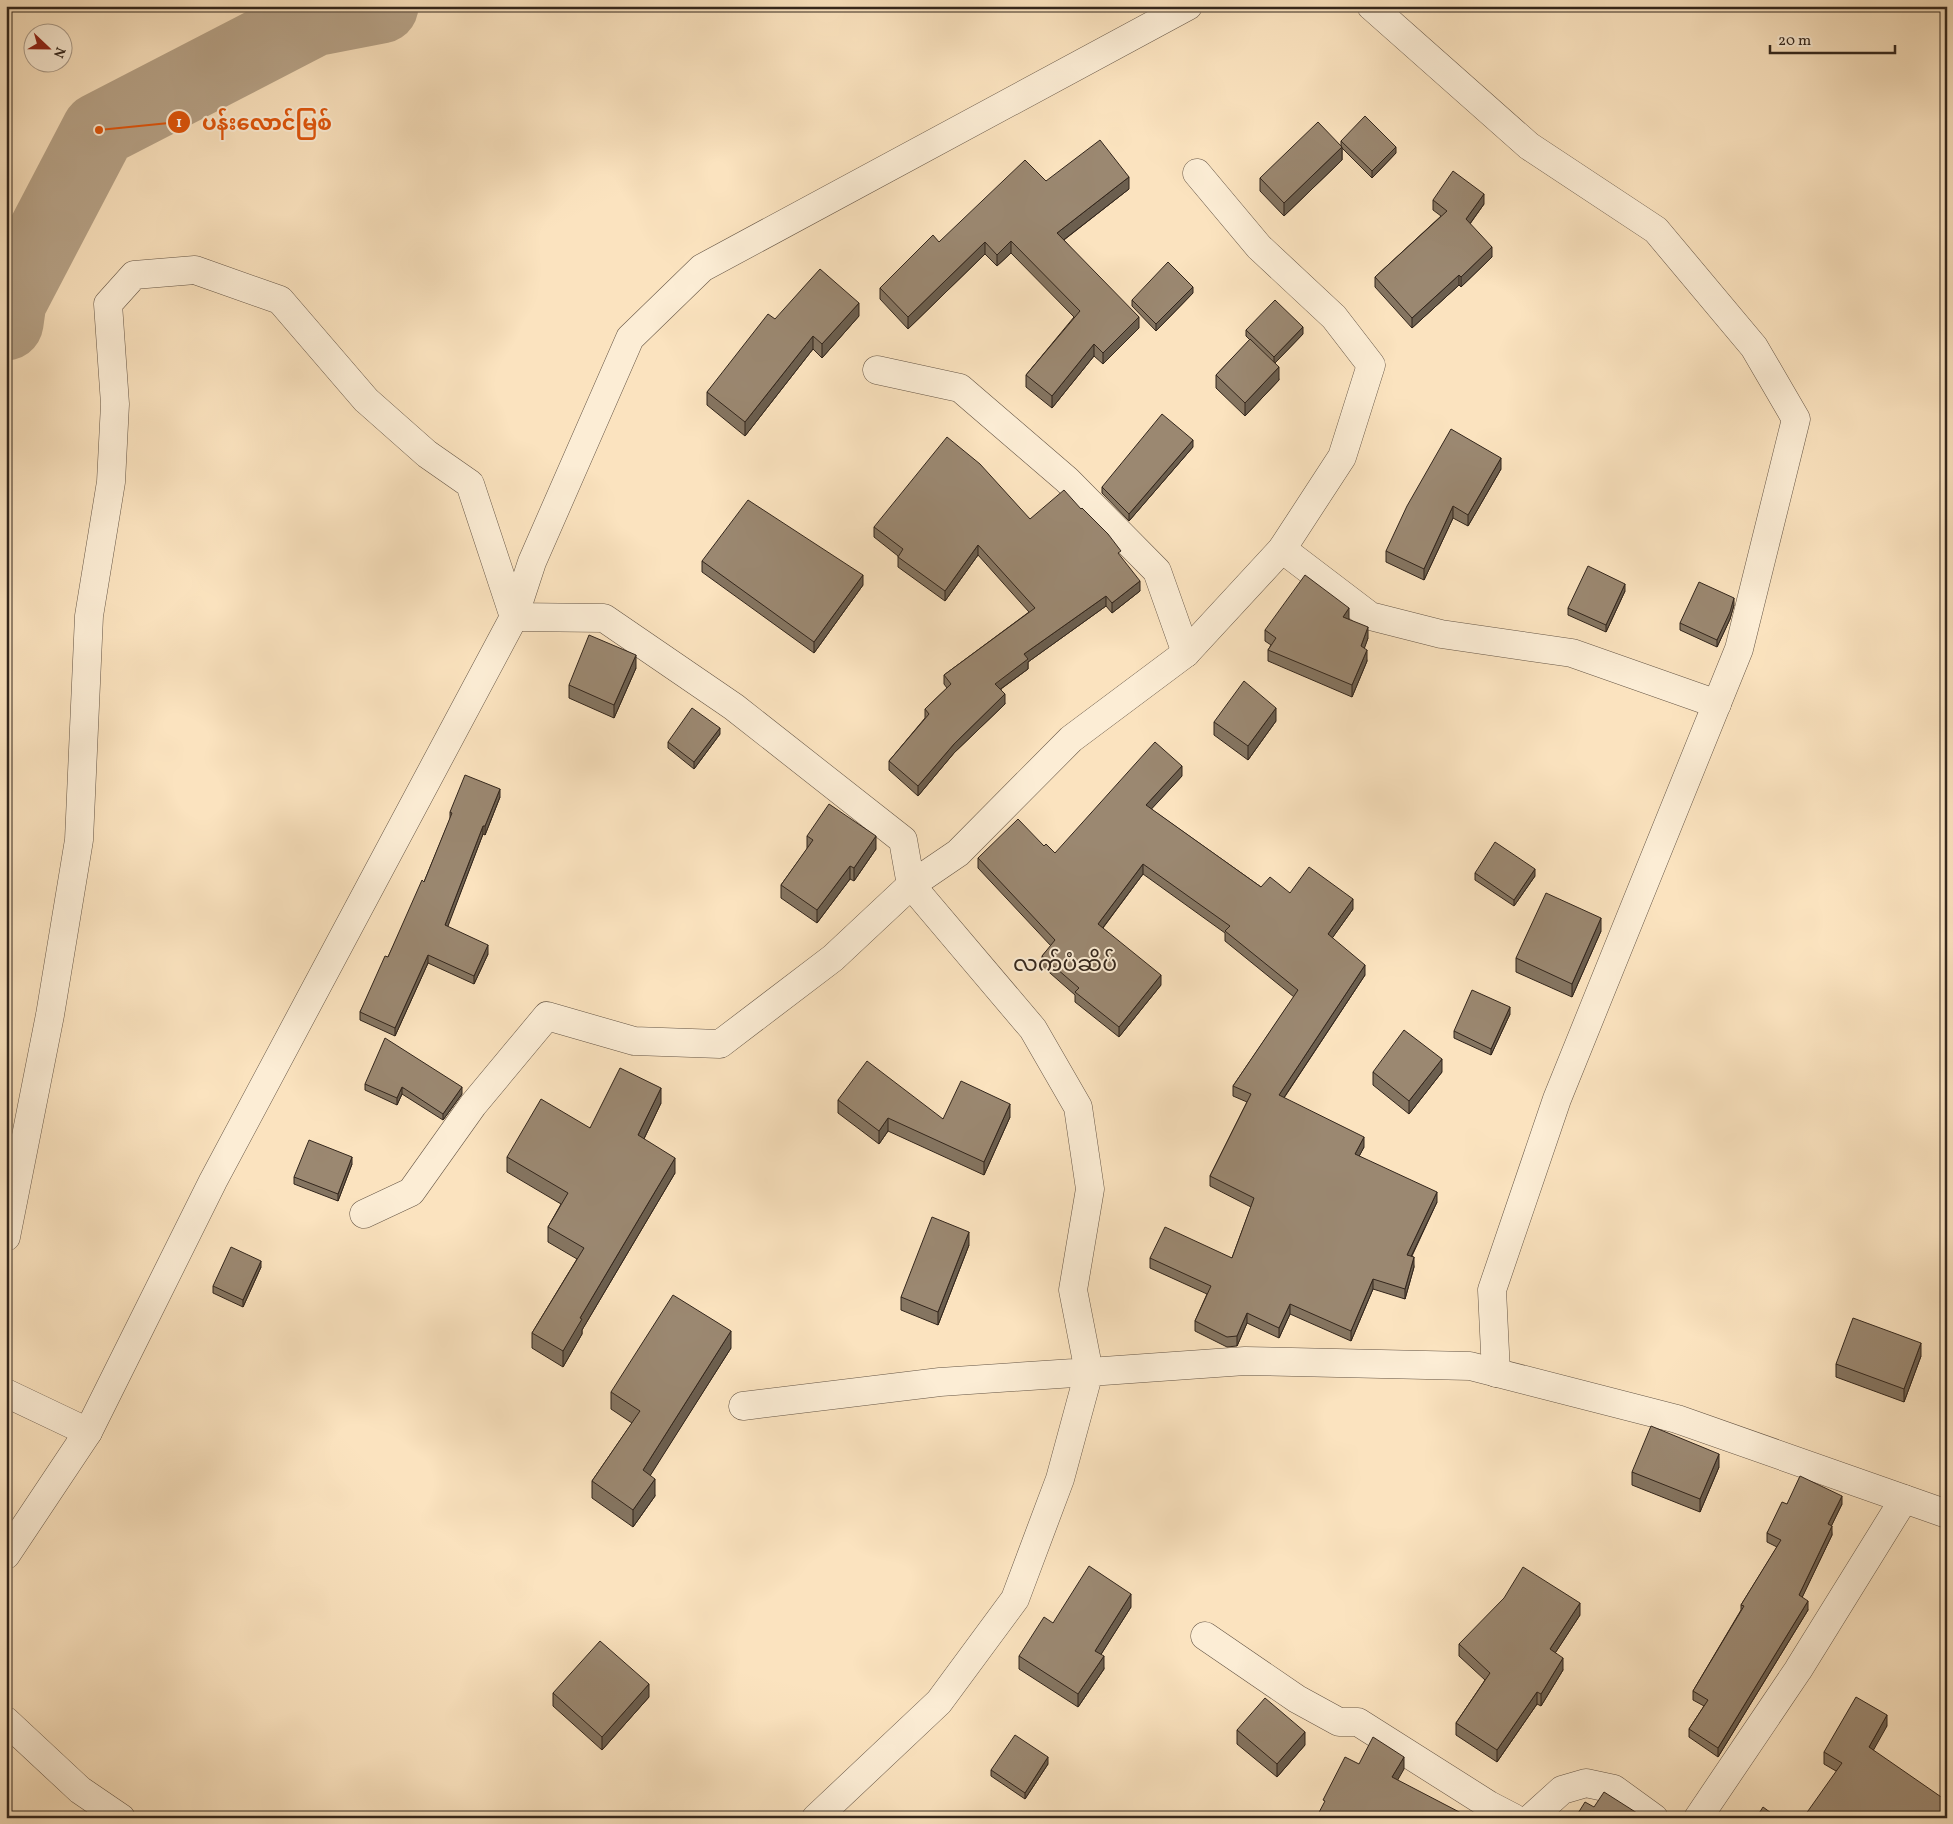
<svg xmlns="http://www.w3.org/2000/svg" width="1953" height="1824" font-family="Vollkorn,'Noto Sans Myanmar',serif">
<rect width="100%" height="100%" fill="#fbe3bf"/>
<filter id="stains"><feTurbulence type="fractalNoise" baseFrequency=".004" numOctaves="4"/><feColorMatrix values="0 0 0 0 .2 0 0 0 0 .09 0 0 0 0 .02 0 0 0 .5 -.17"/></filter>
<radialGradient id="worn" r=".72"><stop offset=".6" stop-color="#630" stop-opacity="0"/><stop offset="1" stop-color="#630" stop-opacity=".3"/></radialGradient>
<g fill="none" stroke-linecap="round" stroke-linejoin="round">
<polyline stroke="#b7a388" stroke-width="75" points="6,323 9,302 99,130 314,19 381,6"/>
<g stroke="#655545" stroke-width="29">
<g id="minor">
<polyline points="1371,6 1529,146 1656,230 1754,347 1796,419 1739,649 1557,1099 1492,1290 1496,1373"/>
<polyline points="877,370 960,388 1067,480 1157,571 1186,653"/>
<polyline points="1282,549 1370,616 1441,634 1572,653 1717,704"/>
<polyline points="364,1214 411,1192 473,1105 547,1016 634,1041 720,1044 833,958 911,885 958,853 1071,739 1186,653 1282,549 1342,457 1371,365 1334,317 1259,247 1197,173"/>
<polyline points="6,1237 50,1015 79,840 89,616 111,482 115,404 108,304 134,275 195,270 280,300 366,400 427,454 470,484 514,617 604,618 734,707 903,840 911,885 1033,1029 1078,1107 1090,1189 1073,1290 1089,1372 940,1382 743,1406"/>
<polyline points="6,1393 88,1432"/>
<polyline points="6,1555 88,1432 213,1181 514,617 532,562 630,338 702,268 1188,6"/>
<polyline points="1205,1636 1297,1699 1339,1722 1358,1722 1489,1805 1514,1818"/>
<polyline points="6,1721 80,1790 121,1818"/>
<polyline points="816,1818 939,1702 1015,1599 1060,1479 1089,1372 1245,1361 1470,1366 1677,1419 1947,1514"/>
<polyline points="1531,1818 1562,1790 1586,1783 1614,1789 1654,1818"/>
<polyline points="1698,1818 1798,1670 1904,1499"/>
</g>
</g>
<use href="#minor" stroke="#fcedd5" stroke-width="28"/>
</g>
<g fill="#857561" stroke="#33261c">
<polygon points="1341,141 1396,153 1372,178 1342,148 1342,160 1284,216 1260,191 1260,178 1341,147"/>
<polygon points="1046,181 1129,189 1064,240 1139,328 1103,364 1094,356 1052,408 1026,387 1026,375 1074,317 1011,253 997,266 985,254 908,329 880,299 880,288 939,242"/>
<polygon points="1433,200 1484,204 1470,224 1492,257 1461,287 1459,285 1412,328 1375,287 1375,277 1441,216 1433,210"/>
<polygon points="1193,293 1156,331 1132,306 1132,300"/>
<polygon points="859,316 822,358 813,349 745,436 707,405 707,392 775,319"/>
<polygon points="1246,330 1303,334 1275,363 1279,380 1245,416 1216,388 1216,375 1250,340 1246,336"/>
<polygon points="1193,447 1129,521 1102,493 1102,487"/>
<polygon points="1501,469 1468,526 1453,518 1424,580 1386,562 1386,551"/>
<polygon points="1030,519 1121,557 1140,591 1112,613 1106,606 1028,662 1028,669 1001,689 1005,704 954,753 918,796 889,770 889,761 925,718 925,709 947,688 944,684 944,675 1029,612 978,555 945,601 898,567 898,556 874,537 874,527"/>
<polygon points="702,561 863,585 814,653 702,572"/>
<polygon points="1625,591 1606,632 1568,615 1568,608"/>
<polygon points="1734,605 1730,619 1717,647 1680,630 1680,623"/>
<polygon points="1349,619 1368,638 1364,648 1367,661 1352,697 1268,661 1268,650 1271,645 1265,641 1265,630"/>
<polygon points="636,668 614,718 569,698 569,685"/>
<polygon points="1276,721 1248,760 1214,735 1214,722"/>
<polygon points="720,734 694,769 668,748 668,742"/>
<polygon points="1182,776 1151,809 1261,887 1290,893 1353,909 1332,938 1365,975 1284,1098 1364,1147 1359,1156 1437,1202 1412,1256 1414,1267 1405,1299 1373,1289 1351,1341 1290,1314 1279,1338 1247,1323 1237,1346 1227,1347 1195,1331 1195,1321 1207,1294 1150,1268 1150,1258 1232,1258 1251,1207 1210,1186 1210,1176 1247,1102 1233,1096 1233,1086 1294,997 1225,941 1225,933 1143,874 1103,928 1161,985 1119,1037 1075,1002 1075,995 1042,966 1042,956 1051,946 978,868 978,858 1044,846 1055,853"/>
<polygon points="500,797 485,835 483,834 447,927 488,954 474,984 428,963 395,1036 360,1020 360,1012 388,957 424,882 450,819 450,812"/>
<polygon points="807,836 876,849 854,881 850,879 817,923 781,898 781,885 807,849"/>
<polygon points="1475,873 1535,876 1514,906 1475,880"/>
<polygon points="1601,931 1572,997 1516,972 1516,958"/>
<polygon points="1510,1014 1491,1055 1454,1038 1454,1031"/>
<polygon points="1373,1072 1442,1072 1409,1114 1373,1085"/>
<polygon points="365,1084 462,1094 443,1120 402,1094 397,1105 365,1090"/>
<polygon points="838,1100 943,1119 1010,1117 984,1175 888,1131 879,1144 838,1113"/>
<polygon points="661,1103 644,1139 675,1173 582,1330 582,1334 563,1367 532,1348 532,1333 577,1259 548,1242 548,1227 561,1204 507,1172 507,1157"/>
<polygon points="352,1164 338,1201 294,1184 294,1177"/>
<polygon points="969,1245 938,1325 901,1310 901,1297"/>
<polygon points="261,1267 243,1307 213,1293 213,1286"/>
<polygon points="731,1348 650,1475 655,1496 633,1527 592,1498 592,1481 632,1423 611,1409 611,1392"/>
<polygon points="1921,1356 1904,1402 1836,1377 1836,1364"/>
<polygon points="1719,1467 1700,1512 1632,1485 1632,1472"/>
<polygon points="1787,1504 1842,1504 1831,1526 1832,1535 1802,1597 1808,1610 1718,1757 1689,1737 1689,1729 1704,1706 1693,1700 1693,1691 1741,1610 1741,1605 1777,1547 1767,1542 1767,1533"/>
<polygon points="1131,1607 1101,1654 1104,1669 1078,1707 1019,1669 1019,1656 1053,1623"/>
<polygon points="1580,1615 1555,1653 1563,1670 1541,1706 1537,1704 1497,1762 1456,1735 1456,1723 1485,1680 1459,1656 1459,1644"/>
<polygon points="553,1693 649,1697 602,1750 553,1706"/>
<polygon points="1887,1726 1836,1771 1824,1764 1824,1752"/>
<polygon points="1237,1730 1305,1745 1277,1777 1237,1744"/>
<polygon points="1048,1764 1025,1799 991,1776 991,1770"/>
</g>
<g fill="#6c5f4f" stroke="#33261c">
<polygon points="1342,147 1342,160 1284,216 1284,203"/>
<polygon points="1396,147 1396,153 1372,178 1372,171"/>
<polygon points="1129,177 1129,189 1057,245 1057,233"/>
<polygon points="1484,194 1484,204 1466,229 1466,219"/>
<polygon points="1011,241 1011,253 997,266 997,255"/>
<polygon points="985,242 985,254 908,329 908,317"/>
<polygon points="1492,247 1492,257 1461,287 1461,277"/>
<polygon points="1459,275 1459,285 1412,328 1412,318"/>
<polygon points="1193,287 1193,293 1156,331 1156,324"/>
<polygon points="859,303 859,316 822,358 822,344"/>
<polygon points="1139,317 1139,328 1103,364 1103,353"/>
<polygon points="1303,327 1303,334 1274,364 1274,357"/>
<polygon points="813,336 813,349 745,436 745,422"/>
<polygon points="1094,344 1094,356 1052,408 1052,396"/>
<polygon points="1279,367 1279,380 1245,416 1245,403"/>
<polygon points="1193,440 1193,447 1129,521 1129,514"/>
<polygon points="1501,458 1501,469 1468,526 1468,515"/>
<polygon points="1453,506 1453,518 1424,580 1424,569"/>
<polygon points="978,545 978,555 945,601 945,591"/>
<polygon points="863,575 863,585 814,653 814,642"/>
<polygon points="1140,581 1140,591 1112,613 1112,603"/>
<polygon points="1625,584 1625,591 1606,632 1606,625"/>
<polygon points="1106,596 1106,606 1028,662 1028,669 995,693 995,684 1024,654"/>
<polygon points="1734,598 1734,605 1730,619 1717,647 1717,640"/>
<polygon points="1349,608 1349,620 1343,617"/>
<polygon points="1368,627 1368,638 1361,658 1361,646"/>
<polygon points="1367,650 1367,661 1352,697 1352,685"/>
<polygon points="636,655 636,668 614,718 614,705"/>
<polygon points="1005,694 1005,704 954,753 918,796 918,786 954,744"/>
<polygon points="1276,708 1276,721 1248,760 1248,746"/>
<polygon points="720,728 720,734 694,769 694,762"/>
<polygon points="1182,766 1182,776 1146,815 1146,805"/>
<polygon points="500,789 500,797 485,835 485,826"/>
<polygon points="483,826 483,834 445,934 445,925"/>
<polygon points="876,836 876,849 854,881 854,868"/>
<polygon points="1143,864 1143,874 1098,934 1098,924"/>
<polygon points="850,866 850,879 817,923 817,910"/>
<polygon points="1535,869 1535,876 1514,906 1514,900"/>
<polygon points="1353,899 1353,909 1328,944 1328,934"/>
<polygon points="1601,918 1601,931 1572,997 1572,984"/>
<polygon points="488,945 488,954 474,984 474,976"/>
<polygon points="428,955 428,963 395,1036 395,1028"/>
<polygon points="1365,965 1365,975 1279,1105 1279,1095"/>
<polygon points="1161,975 1161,985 1119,1037 1119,1027"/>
<polygon points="1510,1007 1510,1014 1491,1055 1491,1049"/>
<polygon points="1442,1059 1442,1072 1409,1114 1409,1101"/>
<polygon points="402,1087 402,1094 397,1105 397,1098"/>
<polygon points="462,1087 462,1094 443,1120 443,1114"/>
<polygon points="661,1088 661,1103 638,1151 638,1135"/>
<polygon points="1010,1104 1010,1117 984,1175 984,1162"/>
<polygon points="888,1118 888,1131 879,1144 879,1131"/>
<polygon points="1364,1137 1364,1147 1355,1164 1355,1154"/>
<polygon points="352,1157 352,1164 338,1201 338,1194"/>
<polygon points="675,1158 675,1173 582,1330 582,1334 563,1367 563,1351 580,1318"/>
<polygon points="1437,1192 1437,1202 1407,1265 1407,1255"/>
<polygon points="969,1232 969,1245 938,1325 938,1312"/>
<polygon points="1414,1257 1414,1267 1405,1299 1405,1289"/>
<polygon points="261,1261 261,1267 243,1307 243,1300"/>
<polygon points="1373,1279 1373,1289 1351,1341 1351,1331"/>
<polygon points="1290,1304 1290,1314 1279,1338 1279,1328"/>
<polygon points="1247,1313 1247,1323 1237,1346 1237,1336"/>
<polygon points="731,1331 731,1348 643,1487 643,1470"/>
<polygon points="1921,1343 1921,1356 1904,1402 1904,1389"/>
<polygon points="1719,1454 1719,1467 1700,1512 1700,1499"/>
<polygon points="655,1479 655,1496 633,1527 633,1510"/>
<polygon points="1842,1496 1842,1504 1828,1533 1828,1524"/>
<polygon points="1832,1526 1832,1535 1799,1604 1799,1595"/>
<polygon points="1131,1594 1131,1607 1095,1664 1095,1651"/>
<polygon points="1808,1601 1808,1610 1718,1757 1718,1748"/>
<polygon points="1580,1603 1580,1615 1550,1661 1550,1649"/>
<polygon points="1104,1656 1104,1669 1078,1707 1078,1694"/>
<polygon points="1563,1658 1563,1670 1541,1706 1541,1694"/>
<polygon points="649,1684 649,1697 602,1750 602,1737"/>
<polygon points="1537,1692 1537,1704 1497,1762 1497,1750"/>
<polygon points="1887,1715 1887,1726 1869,1758 1869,1747"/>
<polygon points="1305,1732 1305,1745 1277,1777 1277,1764"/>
<polygon points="1048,1757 1048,1764 1025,1799 1025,1793"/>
<polygon points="1404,1757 1404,1769 1392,1790 1392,1777"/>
</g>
<g fill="#9b8871" stroke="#33261c">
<polygon points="1365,116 1396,147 1372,171 1341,141"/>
<polygon points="1318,122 1342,147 1284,203 1260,178"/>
<polygon points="1100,140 1129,177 1057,233 1139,317 1103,353 1094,344 1052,396 1026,375 1080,311 1011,241 997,255 985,242 908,317 880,288 933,235 939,242 1025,160 1046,181"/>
<polygon points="1453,171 1484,194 1466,219 1492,247 1461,277 1459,275 1412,318 1375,277 1447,211 1433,200"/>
<polygon points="1168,262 1193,287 1156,324 1132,300"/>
<polygon points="820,269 859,303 822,344 813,336 745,422 707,392 768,314 775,319"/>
<polygon points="1275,300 1303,327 1274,357 1246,330"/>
<polygon points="1250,339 1279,367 1245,403 1216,375"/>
<polygon points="1162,414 1193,440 1129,514 1102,487"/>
<polygon points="1451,429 1501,458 1468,515 1453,506 1424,569 1386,551 1407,506"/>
<polygon points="947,437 980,464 1030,519 1064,490 1081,509 1082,508 1108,534 1121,551 1118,553 1140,581 1112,603 1106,596 1024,654 1028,659 995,684 1005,694 954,744 918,786 889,761 929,714 925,709 951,684 944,675 1035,608 978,545 945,591 898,557 903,549 874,527"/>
<polygon points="748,500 863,575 814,642 702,561"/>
<polygon points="1588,566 1625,584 1606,625 1568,608"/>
<polygon points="1305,575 1349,608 1343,617 1368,627 1361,646 1367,650 1352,685 1268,650 1276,638 1265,630"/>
<polygon points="1699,582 1734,598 1730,612 1717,640 1680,623"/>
<polygon points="589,635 636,655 614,705 569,685"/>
<polygon points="1244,681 1276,708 1248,746 1214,722"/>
<polygon points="692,708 720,728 694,762 668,742"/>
<polygon points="1155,742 1182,766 1146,805 1261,887 1270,877 1290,893 1309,867 1353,899 1328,934 1365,965 1279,1095 1364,1137 1355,1154 1437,1192 1407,1255 1414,1257 1405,1289 1373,1279 1351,1331 1290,1304 1279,1328 1247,1313 1237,1336 1227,1337 1195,1321 1211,1286 1150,1258 1165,1227 1232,1258 1254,1198 1210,1176 1251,1094 1233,1086 1298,990 1225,931 1230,926 1143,864 1098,924 1161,975 1119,1027 1075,992 1079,988 1042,956 1055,940 978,858 1018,819 1044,846 1046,844 1055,853"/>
<polygon points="465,775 500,789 485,826 483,826 445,925 488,945 474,976 428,955 395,1028 360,1012 385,956 388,957 422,880 424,882 452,813 450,812"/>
<polygon points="829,804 876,836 854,868 850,866 817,910 781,885 813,840 807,836"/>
<polygon points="1495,842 1535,869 1514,900 1475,873"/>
<polygon points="1546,893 1601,918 1572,984 1516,958"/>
<polygon points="1472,990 1510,1007 1491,1049 1454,1031"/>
<polygon points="1404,1030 1442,1059 1409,1101 1373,1072"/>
<polygon points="385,1038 462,1087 443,1114 402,1087 397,1098 365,1084"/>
<polygon points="867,1061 943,1119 961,1081 1010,1104 984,1162 888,1118 879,1131 838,1100"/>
<polygon points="620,1068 661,1088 638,1135 675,1158 580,1318 582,1319 563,1351 532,1333 584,1248 548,1227 568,1193 507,1157 541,1099 590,1128"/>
<polygon points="309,1140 352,1157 338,1194 294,1177"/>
<polygon points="932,1217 969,1232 938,1312 901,1297"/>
<polygon points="231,1247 261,1261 243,1300 213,1286"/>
<polygon points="673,1295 731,1331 643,1470 655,1479 633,1510 592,1481 640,1411 611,1392"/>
<polygon points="1853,1318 1921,1343 1904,1389 1836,1364"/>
<polygon points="1651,1426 1719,1454 1700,1499 1632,1472"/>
<polygon points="1800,1476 1842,1496 1828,1524 1832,1526 1799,1595 1808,1601 1718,1748 1689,1729 1708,1700 1693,1691 1744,1606 1741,1605 1781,1540 1767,1533 1782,1502 1787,1504"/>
<polygon points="1089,1566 1131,1594 1095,1651 1104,1656 1078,1694 1019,1656 1044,1617 1053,1623"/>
<polygon points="1523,1567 1580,1603 1550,1649 1563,1658 1541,1694 1537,1692 1497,1750 1456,1723 1490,1673 1459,1644 1504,1598"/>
<polygon points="600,1641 649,1684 602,1737 553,1693"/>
<polygon points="1856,1697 1887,1715 1869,1747 1947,1801 1947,1818 1803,1818 1842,1763 1824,1752"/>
<polygon points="1265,1698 1305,1732 1277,1764 1237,1730"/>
<polygon points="1015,1735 1048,1757 1025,1793 991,1770"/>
<polygon points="1373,1737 1404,1757 1392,1777 1465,1815 1464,1818 1316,1818 1325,1801 1323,1800 1345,1757 1359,1764"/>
<polygon points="1604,1792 1637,1813 1634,1818 1575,1818 1585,1802 1594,1807"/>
<polygon points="1763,1807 1778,1818 1756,1818"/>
</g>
<g text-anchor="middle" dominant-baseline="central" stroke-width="4" stroke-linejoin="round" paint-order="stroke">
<g font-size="22" fill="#33261c" stroke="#fcedd5">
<text x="1065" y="965">လက်ပံဆိပ်</text>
</g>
</g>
<path fill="none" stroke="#df560d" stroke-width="2" d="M99 130L179 122"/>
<g fill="#df560d" stroke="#fcedd5" stroke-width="2">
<circle cx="99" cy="130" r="5"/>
<circle cx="179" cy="122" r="12"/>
</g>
<g font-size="15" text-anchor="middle" font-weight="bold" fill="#fff">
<text x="179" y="127">1</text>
</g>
<g font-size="21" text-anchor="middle" font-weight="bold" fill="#df560d" stroke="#fcedd5" stroke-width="4" stroke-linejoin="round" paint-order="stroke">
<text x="267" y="130">ပန်းလောင်မြစ်</text>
</g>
<rect width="1953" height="1824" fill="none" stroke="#fbe3bf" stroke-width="25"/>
<rect x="8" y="8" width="1938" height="1809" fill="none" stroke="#33261c" stroke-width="2.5"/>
<rect x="12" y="12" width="1928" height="1799" fill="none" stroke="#33261c"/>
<g transform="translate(48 48) rotate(112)"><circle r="24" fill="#fcedd5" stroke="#ac9d8b"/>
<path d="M0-4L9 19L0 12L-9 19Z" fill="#8f2418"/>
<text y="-8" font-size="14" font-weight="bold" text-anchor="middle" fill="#33261c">N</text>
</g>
<path d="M1770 45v8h125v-8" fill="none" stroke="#33261c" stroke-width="2.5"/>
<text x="1778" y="45" font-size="15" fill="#33261c" stroke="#fcedd5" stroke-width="4" paint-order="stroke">20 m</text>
<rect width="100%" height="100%" filter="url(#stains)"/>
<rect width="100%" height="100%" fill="url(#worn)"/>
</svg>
